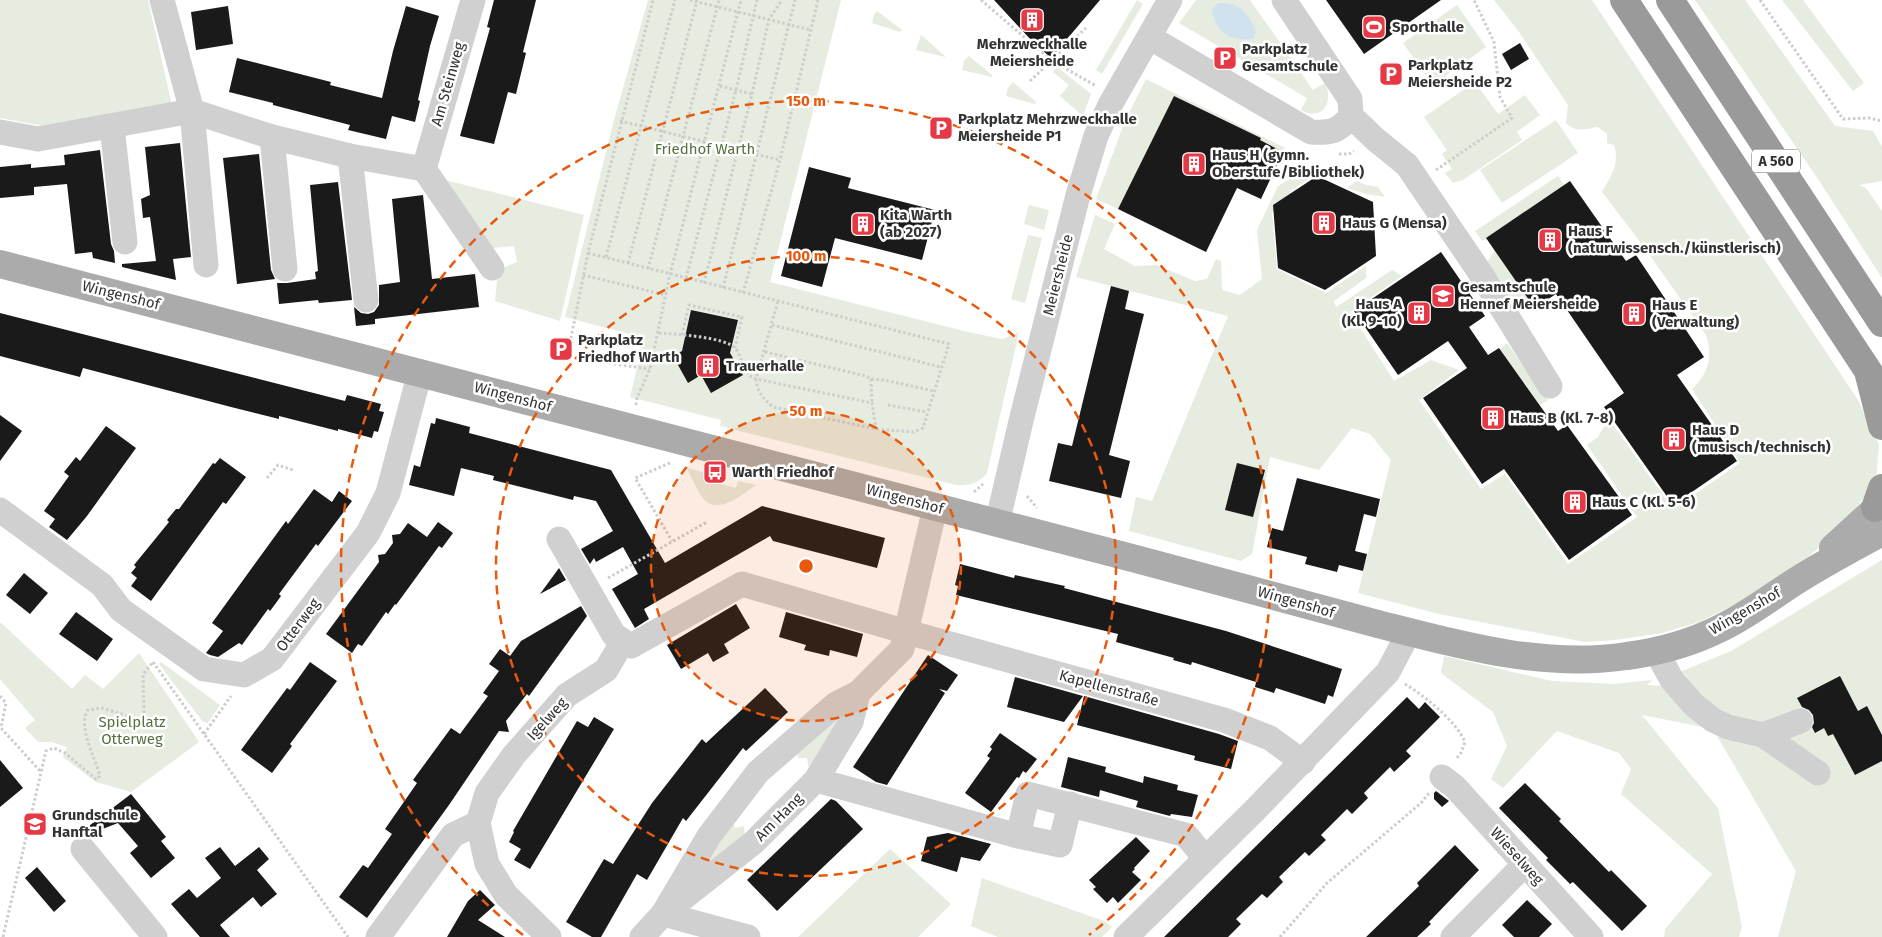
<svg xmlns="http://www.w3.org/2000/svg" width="1882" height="937" font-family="'Fira Sans',sans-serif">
<rect width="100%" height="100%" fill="#fff"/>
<g fill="#e6ecdf">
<polygon points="0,0 148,0 172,105 43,126 0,118"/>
<path d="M648,0H841L770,282L968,332L1002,339L1019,332L987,473C979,483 969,486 956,485L720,426L721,420L630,397L644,338L565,317L615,116Z"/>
<polygon points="1137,0 1143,4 1102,74 1096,70"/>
<path d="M1196,0H1250L1313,90L1325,83C1334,102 1323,122 1301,110L1307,98L1179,23Z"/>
<path d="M1494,0H1592L1858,400L1879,445L1876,482L1838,531L1808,557L1771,583L1738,603L1699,622L1662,633L1615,640L1585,642L1439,614L1358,593L1391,460L1370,434L1352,428L1319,470L1270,457L1252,554L1241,561L1129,531L1136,497L1152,501L1228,316L1076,277L1095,215L1115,224L1104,249L1135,266L1156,265L1195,281L1207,279L1216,259L1221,261L1222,290L1240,295L1262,279L1257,230L1278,186L1306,169L1317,174L1290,191L1292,197L1272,212L1277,269L1326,293L1366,266V278L1334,301L1336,307L1392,270L1402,276L1350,312L1394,381L1431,360L1459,370L1419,400L1481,489L1505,474L1568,564L1637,517L1587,445L1598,437L1603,428L1611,422L1673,509L1740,463L1692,389C1709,373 1713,356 1706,335L1644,247L1602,192C1611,177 1620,163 1614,145L1607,143V134L1598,127C1586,129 1575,133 1566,123L1568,105L1519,32Z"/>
<polygon points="1695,0 1745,0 1835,126 1873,131 1882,147 1882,181 1859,185 1866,188 1882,211 1882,278 1818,179"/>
<polygon points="1782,0 1803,0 1864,83 1853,91"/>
<polygon points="1457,5 1486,47 1433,85 1403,43"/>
<polygon points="877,11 902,30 900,32 872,23 874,15"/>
<polygon points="921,35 945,56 945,57 916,50"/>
<polygon points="969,56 992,75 992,77 962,70 964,61"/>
<polygon points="1057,67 1091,94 1083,116 1060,96 1069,85 1053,72"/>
<polygon points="1146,79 1285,148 1283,152 1260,140 1261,138 1174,96 1118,209 1096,199 1125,121"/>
<polygon points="1013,82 1036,102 1035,104 1006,96 1008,88"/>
<polygon points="1475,82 1498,114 1525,95 1540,115 1517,132 1522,140 1463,180 1453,183 1445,173 1452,169 1442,154 1447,150 1424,117"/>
<polygon points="1556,120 1578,153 1502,203 1480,170"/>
<polygon points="1558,176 1564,185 1482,241 1475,231"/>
<polygon points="445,180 584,215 560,321 495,301 498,270 517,262 514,246 492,248"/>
<polygon points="1357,181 1366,185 1378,187 1385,197 1366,194 1347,188"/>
<polygon points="1029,205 1049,210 1044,230 1024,224"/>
<polygon points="1028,235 1042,238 1025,303 1011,299"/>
<polygon points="1495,250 1529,300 1516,309 1487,262"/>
<polygon points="1507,343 1548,400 1540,405 1500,349"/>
<path d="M687,468L706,473L705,480L736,488L738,481L756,485C744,493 722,513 707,502C700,498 691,476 687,468Z"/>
<polygon points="1882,560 1882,937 1778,937 1796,871 1713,729 1642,715 1718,808 1742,927 1739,937 1664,937 1665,929 1712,874 1621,794 1631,769 1619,753 1557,731 1503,788 1491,779 1507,746 1493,712 1441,673 1444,656 1552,681 1614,684 1652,680 1647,685 1665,686 1687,676 1680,672 1731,651"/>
<polygon points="0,622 72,689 85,675 103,689 139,653 199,742 131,792 96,782 63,757 67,747 52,742 38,742 25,728 35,720 0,679"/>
<polygon points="161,662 220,705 208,723 203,722 159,664"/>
<polygon points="830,715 841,718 809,770 807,758 798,758 795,746"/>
<polygon points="732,814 735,828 744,826 745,841 705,870 707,847"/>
<polygon points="890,849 951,904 918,937 798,937"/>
<polygon points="982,878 1104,921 1112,927 1102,937 998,937 971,926"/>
</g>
<path fill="#cfe2ee" d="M1218,3C1240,2 1248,12 1256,32L1253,39C1230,41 1215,33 1212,9Z"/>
<g fill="#1a1a1a">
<polygon points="494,0 536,0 523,52 526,53 516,94 508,92 494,144 460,136 490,28 487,27"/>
<polygon points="994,0 1100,0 1051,58 1031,40"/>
<polygon points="1326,0 1441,0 1364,54"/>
<polygon points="228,6 233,44 196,50 191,12"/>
<polygon points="406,6 439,16 430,46 418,100 420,101 415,122 392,116 386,139 348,130 350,125 273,105 273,103 229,92 237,58 331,82 330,85 382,98 393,51"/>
<polygon points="1520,43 1529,59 1511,70 1502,54"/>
<polygon points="1174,96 1261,138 1260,140 1283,152 1261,199 1237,188 1206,252 1118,209"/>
<polygon points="180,143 191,257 173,259 176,280 122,267 122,264 156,261 150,217 143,218 141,199 150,195 145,147"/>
<polygon points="100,150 111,244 114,251 115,263 93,258 92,252 75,254 67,184 34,187 34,195 0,198 0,167 31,164 31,168 65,165 64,155"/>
<polygon points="259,154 271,270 275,279 237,284 223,158"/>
<polygon points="809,167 851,178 848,188 935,210 922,260 835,238 822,287 781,276"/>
<polygon points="1317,176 1373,202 1376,256 1325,290 1278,268 1273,205"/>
<polygon points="1570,181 1626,261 1636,255 1704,357 1677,375 1737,461 1673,505 1604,407 1624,393 1556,294 1539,305 1533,297 1529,300 1486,238"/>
<polygon points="338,182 352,300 319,303 318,300 279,304 277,283 287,283 316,279 315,272 318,271 310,185"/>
<polygon points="423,195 432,279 475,274 479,307 375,319 375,324 356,326 354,307 361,313 368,314 374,312 379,305 379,285 400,282 392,199"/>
<polygon points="1441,252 1485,316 1469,327 1488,355 1499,348 1558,431 1567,425 1632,515 1569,560 1504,469 1482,484 1423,398 1467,368 1448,341 1398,375 1354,311"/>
<polygon points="1111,286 1129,291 1125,309 1144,314 1109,455 1130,461 1121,498 1049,481 1058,443 1072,446"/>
<polygon points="691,310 738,320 730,353 743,375 711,393 701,375 688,383 673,356 682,351"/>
<polygon points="0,313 345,401 347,395 381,404 379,411 384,412 378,432 374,431 372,438 338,429 338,431 279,416 279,419 231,407 83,368 80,377 0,356"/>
<polygon points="0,415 22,431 0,461"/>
<polygon points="436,418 470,427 469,433 611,470 665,563 762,506 885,538 877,568 773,541 770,536 644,609 649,619 635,628 612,589 638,574 623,547 596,562 594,558 590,564 581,549 613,531 596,501 574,496 573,500 493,480 494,476 461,468 454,496 409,485 414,465 420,467 431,423 435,424"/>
<polygon points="106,426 136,448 87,516 67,540 49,527 55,519 44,511 69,476 64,472 76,457 80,461"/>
<polygon points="220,458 246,477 226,504 223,502 151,601 131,586 137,578 131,573 136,567 134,565 169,522 167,520 176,509 179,509 213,463 215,464"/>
<polygon points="1237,463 1265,470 1253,517 1225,510"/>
<polygon points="1297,478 1380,499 1376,517 1364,514 1355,551 1367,554 1363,571 1339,565 1337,572 1305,564 1307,557 1267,547 1272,528 1283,531"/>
<polygon points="314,489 332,502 339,491 352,501 318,546 316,544 279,594 281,596 276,603 270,611 268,609 242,645 239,643 218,657 210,655 206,653 223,631 212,623 286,521 288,524"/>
<polygon points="438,522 453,533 442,548 439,546 396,605 395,604 388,614 386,612 362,646 358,644 352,653 326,634 379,562 378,555 385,554 393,543 392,535 400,534 408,523 427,537"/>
<polygon points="960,564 1014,578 1015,575 1065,586 1064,588 1226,631 1342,669 1333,697 1328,695 1325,704 1276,688 1274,693 1255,687 1256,682 1192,662 1191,665 1173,660 1174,658 1116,642 1118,634 956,595 958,586 955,585"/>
<polygon points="559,568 566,580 540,594"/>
<polygon points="24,573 48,593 30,614 6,595"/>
<polygon points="736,604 750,628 724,644 729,653 713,662 708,653 681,669 667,645"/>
<polygon points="581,606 587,616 529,696 527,694 506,721 509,732 499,731 449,805 367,918 339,897 363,865 368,868 392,834 385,829 417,783 413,780 451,728 460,734 488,696 483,693 499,671 489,664 500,649 510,656 521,641"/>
<polygon points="76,612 113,639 97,661 59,634"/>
<polygon points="786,612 863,634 857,657 830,650 829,656 804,650 806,645 779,637"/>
<polygon points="928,655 958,675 947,691 939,689 945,693 887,785 876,782 853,767"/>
<polygon points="310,662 337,681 290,744 292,746 272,773 241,750 287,688 290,690"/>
<polygon points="1840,676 1858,711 1867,706 1882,735 1882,761 1855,775 1833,734 1828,736 1824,728 1815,733 1812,727 1814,723 1813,715 1809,710 1802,707 1797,698"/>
<polygon points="1015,677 1083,696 1064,722 1007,707"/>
<polygon points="765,688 788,712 746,751 743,748 686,821 683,818 647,880 637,874 601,937 592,937 566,922 604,859 613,864 652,803 702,739 706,743"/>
<polygon points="1084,696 1219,734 1238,741 1231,769 1194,760 1195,756 1077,725"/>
<polygon points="1407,697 1419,709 1425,702 1440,717 1406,751 1411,756 1394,772 1390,767 1364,793 1368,798 1352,814 1347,809 1321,835 1326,840 1309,856 1305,852 1279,877 1283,882 1267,898 1262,894 1236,919 1241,924 1228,937 1164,937"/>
<polygon points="594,717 614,729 530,869 514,860 521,849 509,842 514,832 513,831 577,721 588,727"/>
<polygon points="1000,733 1037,759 1026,773 1023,771 1019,778 1017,777 991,812 965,793 990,758 987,756 992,749 990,747"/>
<polygon points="1068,757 1106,767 1105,772 1143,783 1144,776 1178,785 1177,790 1198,795 1192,817 1171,814 1170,816 1136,807 1138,801 1100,790 1099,797 1061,787"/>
<polygon points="0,760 23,788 0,807"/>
<polygon points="1525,783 1561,819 1559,821 1609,872 1611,870 1647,906 1622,931 1573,882 1570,884 1546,860 1548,858 1499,808"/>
<polygon points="1436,791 1449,801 1442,807 1434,799 1434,793"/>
<polygon points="131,794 166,837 161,841 175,858 151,878 130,853 138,846 118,823 87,835 83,835 81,832"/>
<polygon points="831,799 836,801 863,829 777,911 747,880"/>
<polygon points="948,833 961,836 991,844 980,861 961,857 957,872 921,861 927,837"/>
<polygon points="1136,837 1150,851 1134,868 1135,869 1132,872 1141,880 1118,903 1113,897 1107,903 1093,889 1096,887 1089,880"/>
<polygon points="1455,845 1479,870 1429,922 1431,924 1417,937 1366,937 1419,886 1417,883"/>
<polygon points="220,847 235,866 259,847 269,859 257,870 277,894 261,907 253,897 220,925 230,937 200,937 171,904 189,889 197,898 221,878 205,858"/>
<polygon points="37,867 66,901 54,912 25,878"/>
<polygon points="480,890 495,905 478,920 505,937 447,937 468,901"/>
<polygon points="1527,900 1552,924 1539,937 1514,937 1502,925"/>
</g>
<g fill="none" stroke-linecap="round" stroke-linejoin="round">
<g stroke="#cdcdcd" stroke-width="3" stroke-dasharray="2.5 2.5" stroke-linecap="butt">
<polyline points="690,0 811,30"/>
<polyline points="981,0 1051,60 1096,86"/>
<polyline points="1760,0 1843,119 1869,118 1882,121"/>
<polyline points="1030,81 1086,28"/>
<polyline points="720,86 752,94"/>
<polyline points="620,121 780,160"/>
<polyline points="1339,154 1349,154 1354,151"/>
<polyline points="1436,170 1512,118 1500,97 1494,42 1474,0"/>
<path d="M588,253L949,344L923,428L913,432L876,429L773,407C762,397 758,394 756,379L778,301"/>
<polyline points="606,257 675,0"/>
<polyline points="628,263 697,0"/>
<polyline points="648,269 719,0"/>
<polyline points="583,275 666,295"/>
<polyline points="686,278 736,90 757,0"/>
<polyline points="704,283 752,94 769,19 782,0"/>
<polyline points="723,288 795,0"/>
<polyline points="743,293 780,160 818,0"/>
<polyline points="772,325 941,367"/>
<path d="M659,333C674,334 725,337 735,348C744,358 740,373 756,379L872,403L876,429"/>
<polyline points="682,335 689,305 742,317 735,348"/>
<polyline points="765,352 866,376 871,379 884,380 934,391"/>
<polyline points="568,353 588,253 653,0"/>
<polyline points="614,364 650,369"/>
<polyline points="871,379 872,403"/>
<polyline points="636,405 637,398 650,369 670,274 741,0"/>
<polyline points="888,405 927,412"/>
<polyline points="670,463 635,478 672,541"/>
<polyline points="267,478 278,465 293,470"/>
<polyline points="974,492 983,484"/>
<polyline points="1027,496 1037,508"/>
<polyline points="608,578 707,522"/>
<polyline points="153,662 348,937"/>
<path d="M1405,684C1426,697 1455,720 1465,742L1461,753L1456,759"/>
<polyline points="0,696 6,703 1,728 41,772"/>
<polyline points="204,734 231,696"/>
<path d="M3,937L46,751L54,748L65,753L96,779H98L100,775C95,759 77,724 88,710L102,708L141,720L144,717V713L143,674L153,662"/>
<polyline points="1280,937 1327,883 1421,803 1429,793"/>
</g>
<g stroke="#d0d0d0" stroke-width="25">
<polyline points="162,0 192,111 272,137 350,156 424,169 473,0"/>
<path d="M1149,37L1311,132C1331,133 1338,132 1351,116L1350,99L1284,0"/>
<polyline points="1351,116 1375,139 1407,165 1481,274 1550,386"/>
<polyline points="112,127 125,242"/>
<polyline points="0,132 38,139 192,111 206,265"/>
<polyline points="272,137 285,269"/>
<polyline points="350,156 366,300"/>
<polyline points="424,169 492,268"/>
<polyline points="0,510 102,585 121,610 204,669 244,675 272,659 368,533 388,493 420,372"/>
<polyline points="997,524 1021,421 1078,195 1096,136 1110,105 1170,0"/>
<polyline points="559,539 614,635 623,641"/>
<polyline points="1658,650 1662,662 1672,680 1694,705 1713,720 1728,727 1763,735 1800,721"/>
<polyline points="1763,735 1818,773"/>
<polyline points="1442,777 1455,787 1591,937"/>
<polyline points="816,780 1018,836"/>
<polyline points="1070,804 1060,845 1018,836 1028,794 1186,835 1205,858"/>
<polyline points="83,849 155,937"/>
<polyline points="663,914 709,836 758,772 836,704 858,693 902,649 935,508"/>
<polyline points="663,914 748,937"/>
<polyline points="378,937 453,835 478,823"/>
<polyline points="549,937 506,895 487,864 478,823 487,793 514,755 567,695 606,670 623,641 631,646 742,584 907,632 1224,720 1270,738 1303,762"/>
<polyline points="642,937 663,914 753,843 816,780 851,722 858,693"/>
<polyline points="1126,937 1255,810 1388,672 1409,632"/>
<polyline points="1453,937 1525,864"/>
</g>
<g stroke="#ababab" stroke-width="28">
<path d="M0,264C379,361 757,462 1136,559C1216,580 1295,602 1374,623C1456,644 1542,669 1627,656C1658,652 1693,642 1721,628C1748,615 1771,597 1796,581C1824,563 1853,548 1882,532"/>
<polyline points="1833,548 1882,503"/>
</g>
<g stroke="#9a9a9a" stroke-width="28">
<polyline points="1624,0 1882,392"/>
<polyline points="1670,0 1882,323"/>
<polyline points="1869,375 1882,426"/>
<polyline points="1875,508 1882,488"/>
</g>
</g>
<circle cx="806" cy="566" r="155" fill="#e8590c" fill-opacity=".12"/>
<g fill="none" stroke="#e8590c" stroke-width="2.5" stroke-dasharray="9 6">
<circle cx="806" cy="566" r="155"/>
<circle cx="806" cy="566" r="310"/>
<path d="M523 935A465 465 0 1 1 1089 935"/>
</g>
<defs>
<g id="building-square" transform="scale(1.25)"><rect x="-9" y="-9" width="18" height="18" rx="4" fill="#e63946" stroke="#fff"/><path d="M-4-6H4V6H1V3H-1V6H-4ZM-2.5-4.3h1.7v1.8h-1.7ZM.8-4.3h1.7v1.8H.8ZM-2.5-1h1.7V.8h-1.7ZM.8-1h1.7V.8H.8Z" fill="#fff"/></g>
<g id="stadium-square" transform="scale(1.25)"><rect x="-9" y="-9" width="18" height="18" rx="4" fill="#e63946" stroke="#fff"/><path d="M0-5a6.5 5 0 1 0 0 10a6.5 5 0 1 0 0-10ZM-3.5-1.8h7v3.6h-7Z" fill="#fff"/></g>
<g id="parking-square" transform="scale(1.25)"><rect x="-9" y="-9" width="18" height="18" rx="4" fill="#e63946" stroke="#fff"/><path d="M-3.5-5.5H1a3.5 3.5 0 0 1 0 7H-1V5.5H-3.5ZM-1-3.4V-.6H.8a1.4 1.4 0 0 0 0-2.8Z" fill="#fff"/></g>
<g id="school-square" transform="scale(1.25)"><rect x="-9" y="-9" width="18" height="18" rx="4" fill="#e63946" stroke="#fff"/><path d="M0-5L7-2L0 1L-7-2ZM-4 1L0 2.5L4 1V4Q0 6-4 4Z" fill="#fff"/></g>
<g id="bus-square" transform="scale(1.25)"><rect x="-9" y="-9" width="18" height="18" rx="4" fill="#e63946" stroke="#fff"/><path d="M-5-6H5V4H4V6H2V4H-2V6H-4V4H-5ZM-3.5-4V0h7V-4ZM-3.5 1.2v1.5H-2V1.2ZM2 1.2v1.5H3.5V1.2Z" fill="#fff"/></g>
</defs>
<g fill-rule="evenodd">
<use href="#building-square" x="1032" y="20"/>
<use href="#stadium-square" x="1374" y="27"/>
<use href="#parking-square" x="1225" y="58"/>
<use href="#parking-square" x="1391" y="74"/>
<use href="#parking-square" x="941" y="128"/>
<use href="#building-square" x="1194" y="164"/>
<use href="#building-square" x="1324" y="223"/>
<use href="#building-square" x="863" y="224"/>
<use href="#building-square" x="1550" y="240"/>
<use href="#school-square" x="1443" y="296"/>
<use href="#building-square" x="1419" y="313"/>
<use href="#building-square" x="1634" y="314"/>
<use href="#parking-square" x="561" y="349"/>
<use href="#building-square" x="708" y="366"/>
<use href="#building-square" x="1493" y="418"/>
<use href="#building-square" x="1674" y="439"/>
<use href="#bus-square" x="715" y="472"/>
<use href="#building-square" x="1575" y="502"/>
<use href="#school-square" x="35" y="824"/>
</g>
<g text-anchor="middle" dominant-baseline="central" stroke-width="5" stroke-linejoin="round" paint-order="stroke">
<rect fill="#fff" stroke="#707070" stroke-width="1" x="1752" y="149.5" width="48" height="23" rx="4"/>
<g font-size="14" font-weight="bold" fill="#333">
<text x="1776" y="161">A 560</text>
</g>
<g font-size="15" font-weight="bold" fill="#333" stroke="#fff" text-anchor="start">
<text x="1392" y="27">Sporthalle</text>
<text x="1032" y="44" text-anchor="middle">Mehrzweckhalle<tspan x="1032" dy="17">Meiersheide</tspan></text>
<text x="1242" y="49">Parkplatz<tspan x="1242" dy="17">Gesamtschule</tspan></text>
<text x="1408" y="65">Parkplatz<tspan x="1408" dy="17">Meiersheide P2</tspan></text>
<text x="958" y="119">Parkplatz Mehrzweckhalle<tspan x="958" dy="17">Meiersheide P1</tspan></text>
<text x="1212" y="155">Haus H (gymn.<tspan x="1212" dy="17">Oberstufe/Bibliothek)</tspan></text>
<text x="880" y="215">Kita Warth<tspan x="880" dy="17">(ab 2027)</tspan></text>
<text x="1342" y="223">Haus G (Mensa)</text>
<text x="1568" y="231">Haus F<tspan x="1568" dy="17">(naturwissensch./künstlerisch)</tspan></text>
<text x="1460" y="287">Gesamtschule<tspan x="1460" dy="17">Hennef Meiersheide</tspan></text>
<text x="1402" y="304" text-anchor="end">Haus A<tspan x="1402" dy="17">(Kl. 9-10)</tspan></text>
<text x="1652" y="305">Haus E<tspan x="1652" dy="17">(Verwaltung)</tspan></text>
<text x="578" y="340">Parkplatz<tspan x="578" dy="17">Friedhof Warth</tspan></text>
<text x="726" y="366">Trauerhalle</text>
<text x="1510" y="418">Haus B (Kl. 7-8)</text>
<text x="1692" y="430">Haus D<tspan x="1692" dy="17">(musisch/technisch)</tspan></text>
<text x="732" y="472">Warth Friedhof</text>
<text x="1592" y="502">Haus C (Kl. 5-6)</text>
<text x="52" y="815">Grundschule<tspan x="52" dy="17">Hanftal</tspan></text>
</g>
<g font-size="15" fill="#333" stroke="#fff">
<text transform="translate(448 84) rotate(-74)">Am Steinweg</text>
<text transform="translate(1058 275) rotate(-76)">Meiersheide</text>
<text transform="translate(121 295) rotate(14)">Wingenshof</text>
<text transform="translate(513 397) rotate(15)">Wingenshof</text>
<text transform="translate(905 499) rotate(15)">Wingenshof</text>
<text transform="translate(1296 602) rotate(16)">Wingenshof</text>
<text transform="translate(1745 611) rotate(-30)">Wingenshof</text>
<text transform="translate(298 625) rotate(-53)">Otterweg</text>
<text transform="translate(1109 688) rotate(15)">Kapellenstraße</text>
<text transform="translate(547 719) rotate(-48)">Igelweg</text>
<text transform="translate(779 817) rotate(-45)">Am Hang</text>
<text transform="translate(1517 856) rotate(48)">Wieselweg</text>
</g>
<g font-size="15" fill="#56703f" stroke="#fff">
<text x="705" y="149">Friedhof Warth</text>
<text x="132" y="722">Spielplatz<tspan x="132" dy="17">Otterweg</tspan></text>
</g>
</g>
<circle cx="806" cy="566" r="8" fill="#e8590c" stroke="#fff" stroke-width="2.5"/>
<g font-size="15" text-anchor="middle" font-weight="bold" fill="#e8590c" stroke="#fff" stroke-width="5" stroke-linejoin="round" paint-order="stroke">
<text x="806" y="106">150 m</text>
<text x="806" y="261">100 m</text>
<text x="806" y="416">50 m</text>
</g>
</svg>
